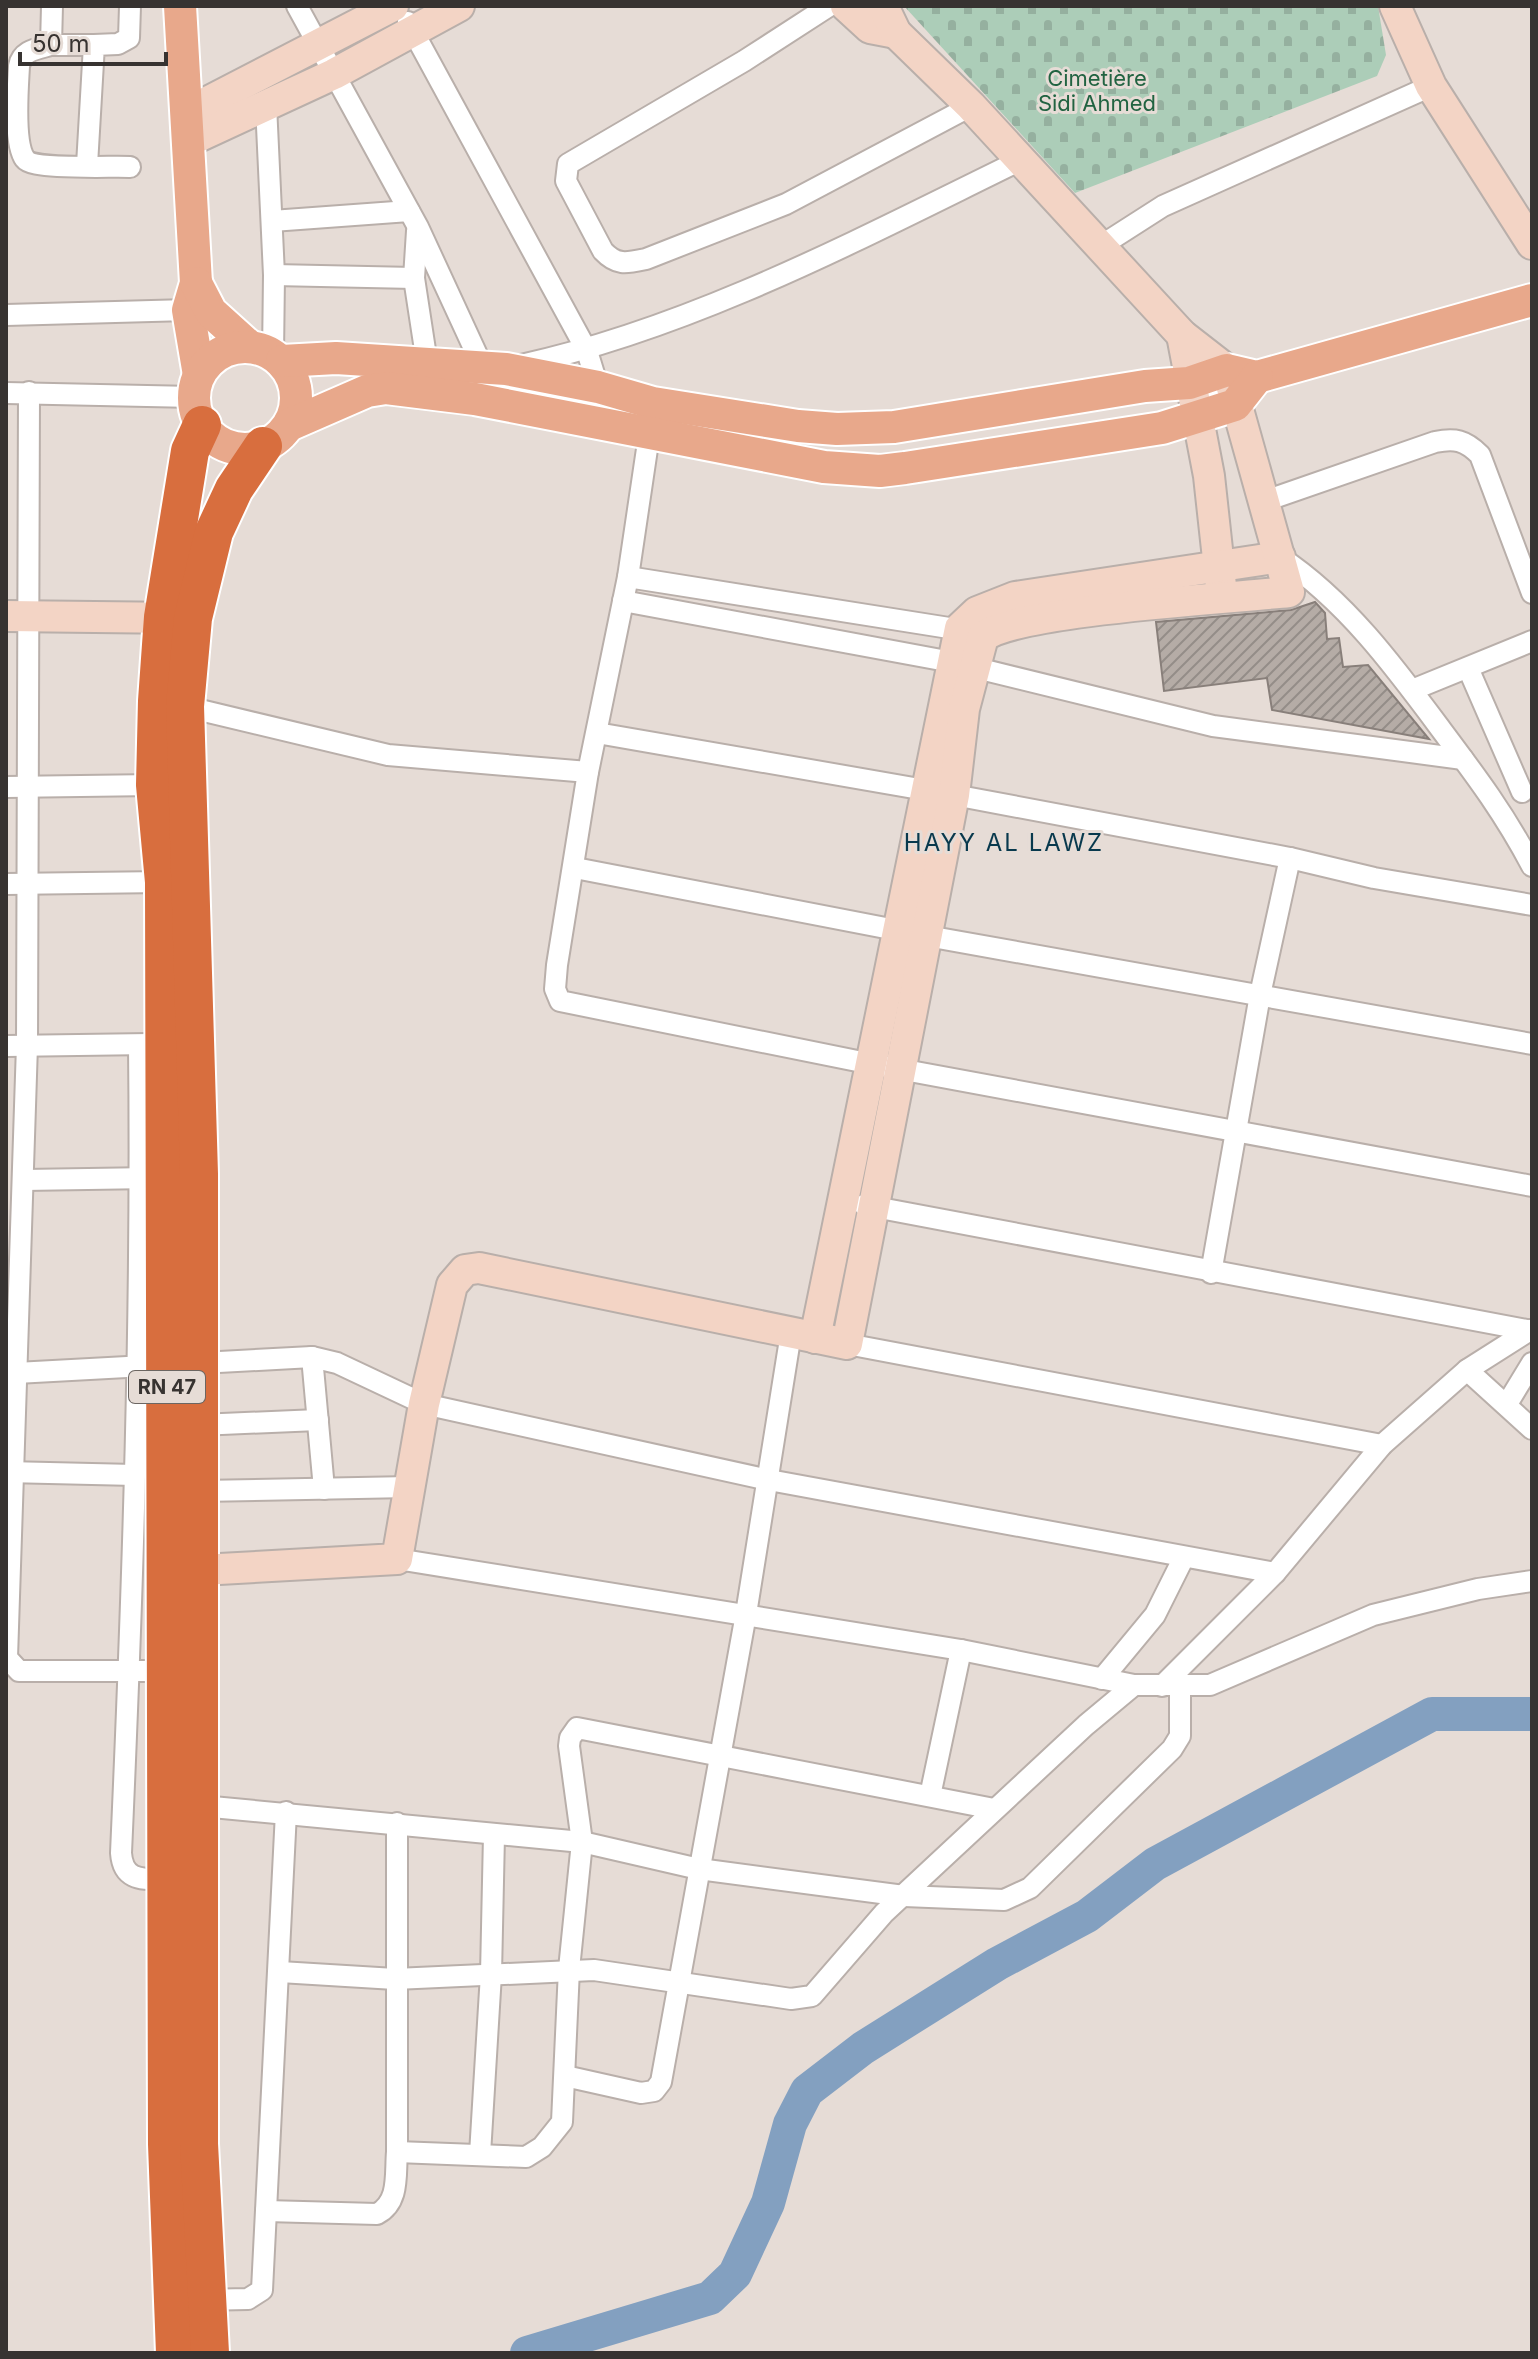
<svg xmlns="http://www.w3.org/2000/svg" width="1538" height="2359" font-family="Inter,sans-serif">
<defs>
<pattern id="cemetery-stones" width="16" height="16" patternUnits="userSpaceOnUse" patternTransform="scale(2)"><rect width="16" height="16" fill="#accdb8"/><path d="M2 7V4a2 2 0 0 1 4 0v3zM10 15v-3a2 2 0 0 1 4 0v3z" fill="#95b09f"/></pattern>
<pattern id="building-hatch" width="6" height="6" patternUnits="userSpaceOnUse" patternTransform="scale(2)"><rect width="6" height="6" fill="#b5aca6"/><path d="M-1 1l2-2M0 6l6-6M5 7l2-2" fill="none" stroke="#948d88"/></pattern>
</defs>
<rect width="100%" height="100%" fill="#e6dcd6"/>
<polygon fill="url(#cemetery-stones)" points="904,6 1378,6 1386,55 1377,76 1075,193"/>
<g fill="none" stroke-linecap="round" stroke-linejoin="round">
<polyline stroke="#83a0c0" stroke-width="34" points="527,2353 710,2298 735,2274 768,2203 790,2124 807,2091 863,2048 997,1964 1087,1916 1155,1864 1432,1714 1532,1714"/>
</g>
<polygon fill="url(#building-hatch)" stroke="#887f7a" stroke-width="2" points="1315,602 1325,613 1327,639 1339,638 1343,667 1368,665 1429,739 1272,710 1267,678 1164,691 1156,622 1291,610"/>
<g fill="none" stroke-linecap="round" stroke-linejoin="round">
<g stroke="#b9afaa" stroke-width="24">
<g id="street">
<path d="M52,6L51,45C37,49 22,50 19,66C18,87 13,142 25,159C33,170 112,166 130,167"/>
<polyline points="297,6 418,227 484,370 482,376"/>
<path d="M829,6L744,61L568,164L566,181L603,251C617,266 627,263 646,259L786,204L971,106"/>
<polyline points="408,22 587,351 598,387"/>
<polyline points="51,45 94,45"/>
<polyline points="266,105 274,275 273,355"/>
<polyline points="87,165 94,45 118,44 129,38 130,6"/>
<polyline points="272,221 409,211"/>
<polyline points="417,231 414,278 427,363"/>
<polyline points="1099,247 1163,206 1431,86"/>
<polyline points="274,275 414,278"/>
<polyline points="6,315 188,310"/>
<path d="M521,365C695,327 861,238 1021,160"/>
<polyline points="29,392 27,1045 7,1658 19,1671 166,1671"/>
<polyline points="6,393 194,397"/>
<polyline points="651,422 628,577 588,772 557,965 555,989 560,1001 872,1064 1532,1186"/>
<path d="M1265,501L1435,442C1455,438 1465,440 1480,455L1532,593"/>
<path d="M1280,557C1345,600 1394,666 1440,728C1476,776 1504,813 1532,866"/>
<polyline points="628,577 968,631"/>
<polyline points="623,601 952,662 1213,726 1463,759"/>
<polyline points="1468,668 1522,792"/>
<polyline points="1412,690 1532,641"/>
<polyline points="179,705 388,755 588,772"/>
<polyline points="597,733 954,795 1290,858 1374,878 1532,905"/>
<polyline points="6,787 155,785"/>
<polyline points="575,868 927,936 1532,1044"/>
<polyline points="6,884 164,882"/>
<path d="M139,1045C142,1314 133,1584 121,1853C123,1881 142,1879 166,1880"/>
<polyline points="6,1046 150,1044"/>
<polyline points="24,1180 152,1178"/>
<polyline points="864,1205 1532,1331"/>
<polyline points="1211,1273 1260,995 1290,858"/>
<polyline points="847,1344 1382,1445"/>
<polyline points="312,1357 324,1489"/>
<polyline points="1467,1370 1532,1429"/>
<polyline points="16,1373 312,1357 337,1363 424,1404 769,1480 1275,1573"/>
<polyline points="1507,1404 1532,1363"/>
<polyline points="199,1425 318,1420"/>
<polyline points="6,1472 135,1475"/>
<polyline points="200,1491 410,1487"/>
<polyline points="397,1559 961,1650 1134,1685 1210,1685 1373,1615 1478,1589 1532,1581"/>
<polyline points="1102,1679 1155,1615 1184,1557"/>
<polyline points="1162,1686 1275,1573 1382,1445 1467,1370 1530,1330"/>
<polyline points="930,1796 961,1650"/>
<polyline points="191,1805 582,1842 699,1869 904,1896 1004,1900 1030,1888 1172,1749 1180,1736 1180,1686"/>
<polyline points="280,1972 395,1979 594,1970 791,1999 812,1996 884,1913 1086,1725 1134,1685"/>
<polyline points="565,2076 641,2093 654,2091 661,2082 746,1614 791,1333"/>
<polyline points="397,2152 526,2157 542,2147 562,2122 569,1969 582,1842 569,1746 570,1738 577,1728 994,1809"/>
<polyline points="480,2154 491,1974 494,1835"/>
<path d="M266,2211L377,2214C400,2202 395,2174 397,2152V1823"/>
<polyline points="199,2300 248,2299 262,2290 286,1812"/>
</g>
</g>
<g stroke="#b9afaa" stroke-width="34">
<g id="secondary">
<polyline points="846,6 870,28 896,33"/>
<polyline points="1395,6 1431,86 1532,244"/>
<polyline points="186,113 393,6"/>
<polyline points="187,142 334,74 459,6"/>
<polyline points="1182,335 1209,476 1221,586"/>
<polyline points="6,616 183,618"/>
<polyline points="815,1338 960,628 977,612 1015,597 1280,557"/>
<path d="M201,1570L397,1559L424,1404L452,1285L465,1270L479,1268L847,1344L954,795L964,709L983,637C1015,610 1235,598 1289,592L1227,370L1182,335L971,106L896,33L883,6"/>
</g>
</g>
<g stroke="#fff" stroke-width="36">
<g id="primary">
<polyline points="180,6 196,283 188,310 199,375"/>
<polyline points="196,283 211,312 250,347"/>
<circle cx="245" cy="398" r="51"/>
<polyline points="282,361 336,358 506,369 598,387 653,403 798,426 837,429 894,427 1145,386 1189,383 1227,370 1257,377 1532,300"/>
<polyline points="289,425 367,391 386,388 475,399 824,467 880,471 905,468 1162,428 1235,405 1257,377"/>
</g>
</g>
<g stroke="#fff" stroke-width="42">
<g id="highway">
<polyline points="175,2353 167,2144 164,882 155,785 157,701 163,617 190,451 202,425"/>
<polyline points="210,2353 199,2144 199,1174 185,706 193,618 214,532 234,489 263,446"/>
</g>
</g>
<use href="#street" stroke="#fff" stroke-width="20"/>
<use href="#secondary" stroke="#f3d4c5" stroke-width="30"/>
<use href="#primary" stroke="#e8a88b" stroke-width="32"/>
<use href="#highway" stroke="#d86e3e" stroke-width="38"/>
</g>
<g text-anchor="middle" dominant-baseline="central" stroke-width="6" stroke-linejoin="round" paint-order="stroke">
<rect fill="#e6dcd6" stroke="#6c6662" stroke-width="2" x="129" y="1371" width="76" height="32" rx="6"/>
<g font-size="20" font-weight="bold" fill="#373331">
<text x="167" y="1387">RN 47</text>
</g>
<g font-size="22" fill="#216341" stroke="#e6dcd6">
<text x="1097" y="78">Cimetière<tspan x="1097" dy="25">Sidi Ahmed</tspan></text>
</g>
<g font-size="24" letter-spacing="2" fill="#08394d" stroke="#e6dcd6">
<text x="1004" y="842">HAYY AL LAWZ</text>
</g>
</g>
<rect width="1538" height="2359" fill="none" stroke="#373331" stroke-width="16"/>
<path d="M20 52v12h146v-12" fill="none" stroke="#373331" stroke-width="4"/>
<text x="32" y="52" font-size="24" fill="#373331" stroke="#e6dcd6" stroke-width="6" paint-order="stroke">50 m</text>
</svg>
